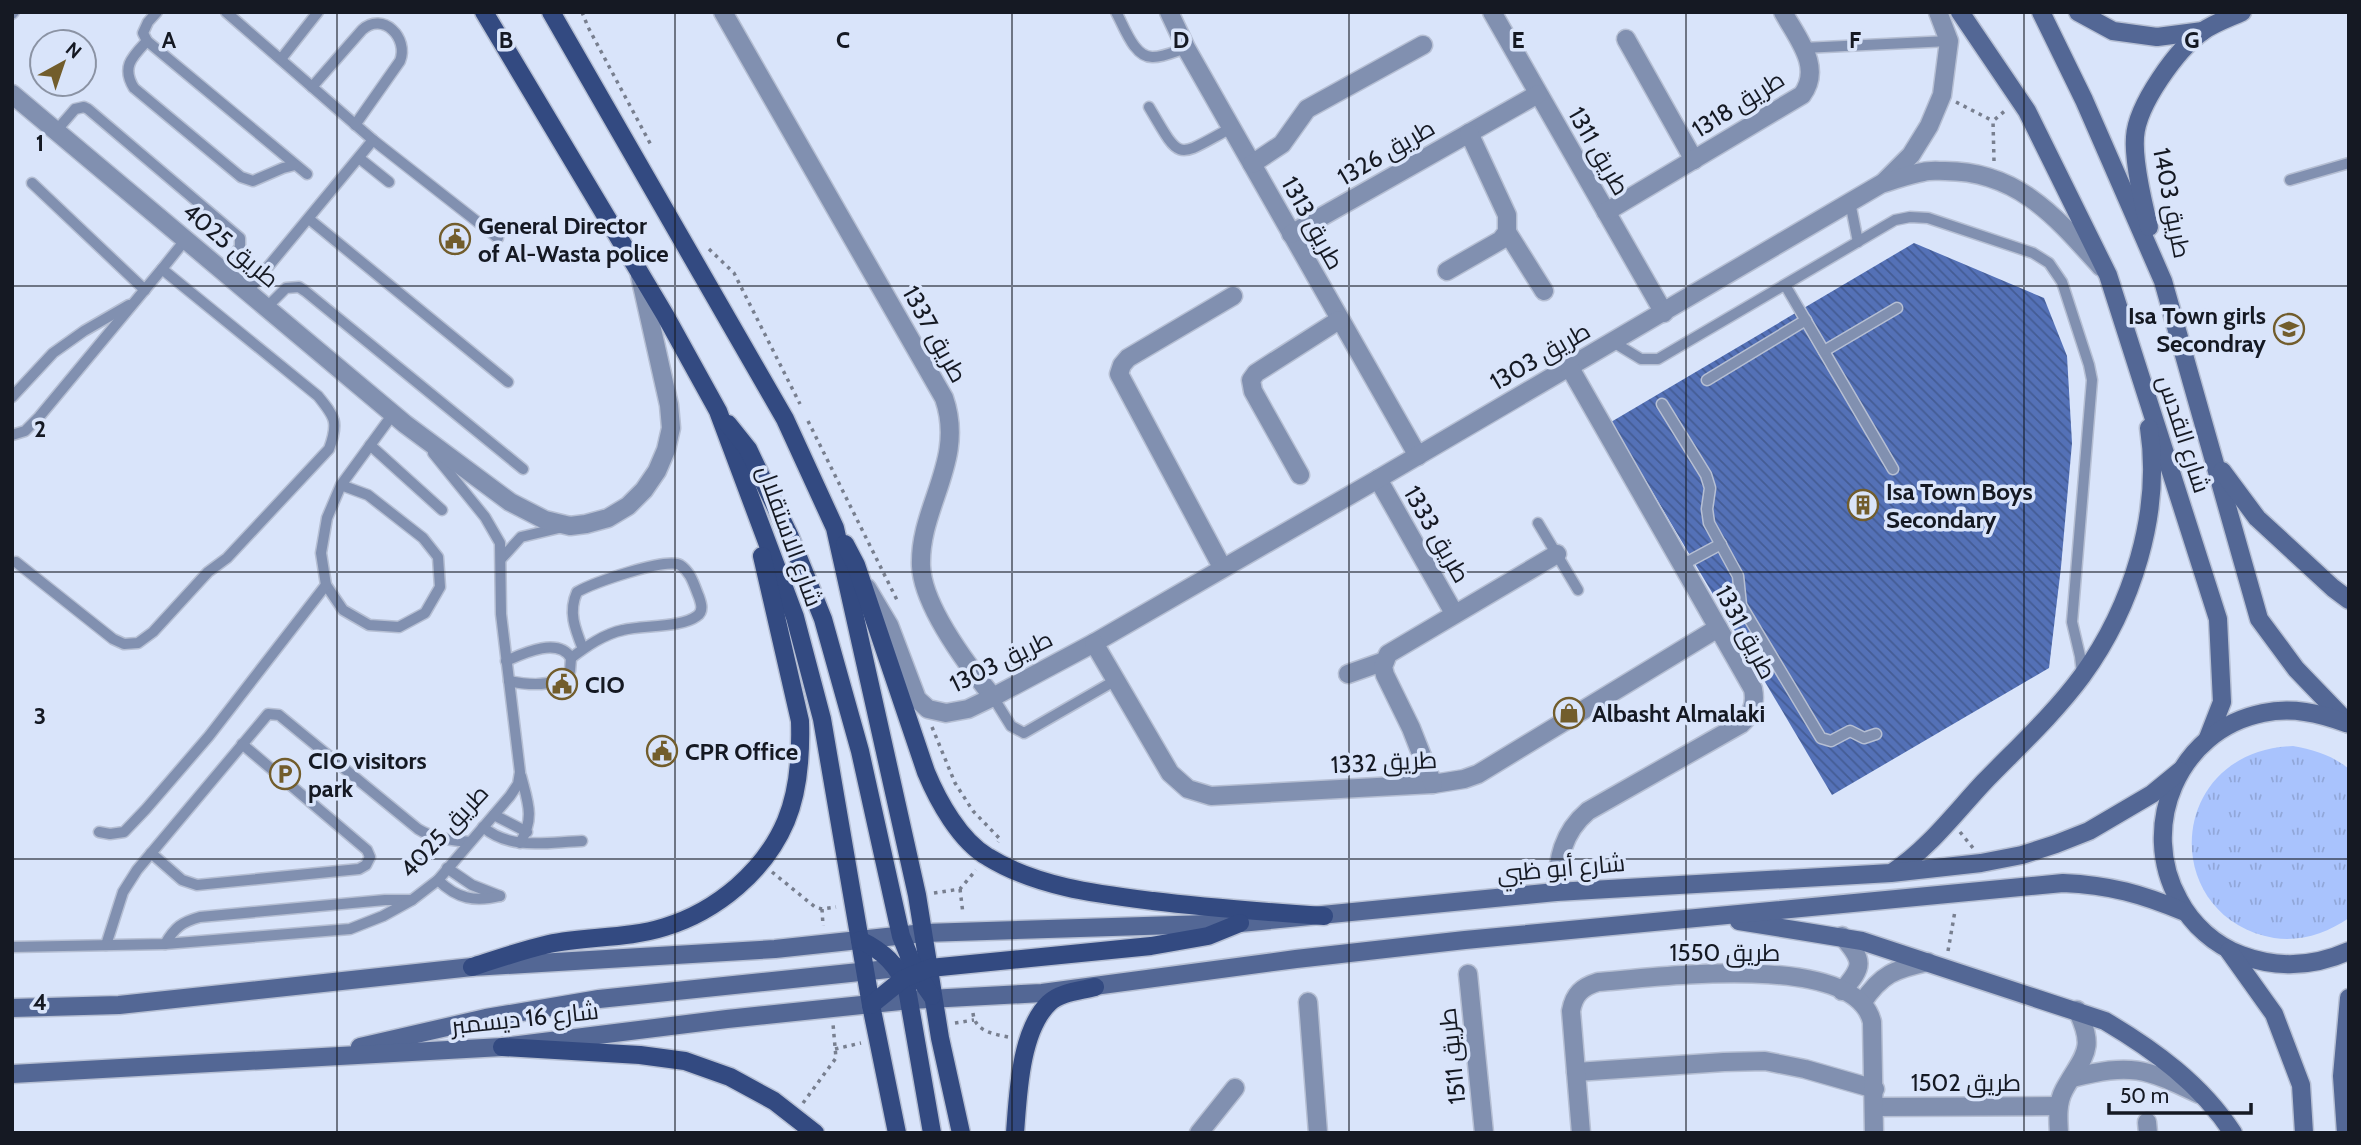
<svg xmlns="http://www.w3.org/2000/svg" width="2361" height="1145" font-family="Cabin,Cairo,sans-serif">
<defs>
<pattern id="grass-tufts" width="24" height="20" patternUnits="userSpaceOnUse" patternTransform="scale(1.75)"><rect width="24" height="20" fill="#a9c3fd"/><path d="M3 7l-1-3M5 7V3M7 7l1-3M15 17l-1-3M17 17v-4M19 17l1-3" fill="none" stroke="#91a7d9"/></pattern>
<pattern id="building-back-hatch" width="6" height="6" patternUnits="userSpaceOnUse" patternTransform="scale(1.75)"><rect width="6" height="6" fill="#5471b7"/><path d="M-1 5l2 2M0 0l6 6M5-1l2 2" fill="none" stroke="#445c94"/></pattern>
</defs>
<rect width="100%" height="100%" fill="#d9e4fa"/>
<path fill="url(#grass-tufts)" d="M2293,746C2314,750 2332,755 2349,769V918C2327,933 2301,942 2274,938C2158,917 2165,751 2293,746Z"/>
<polygon fill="url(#building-back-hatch)" points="1914,243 2044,298 2067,356 2072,443 2061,567 2049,668 1832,795 1611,422"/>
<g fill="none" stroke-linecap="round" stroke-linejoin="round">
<g stroke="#b6bfd3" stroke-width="13">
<g id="lane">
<polyline points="157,12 148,22 143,33 147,41 307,174"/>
<polyline points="226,12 373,140 498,238"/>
<path d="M1116,12C1124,26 1134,58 1153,57C1164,57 1176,51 1186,48"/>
<polyline points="12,14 14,12"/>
<path d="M147,41C132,57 121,67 134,88L241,177L253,181L283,168L295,165"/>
<polyline points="1803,48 1949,41"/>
<polyline points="281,59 318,12"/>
<path d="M312,87L362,30C383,11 409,38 400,61L355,125"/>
<path d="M1149,107C1182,163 1175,158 1231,128"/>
<polyline points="56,131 75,109 84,107 88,109 240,238 240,247 223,269"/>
<polyline points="359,158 389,182"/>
<polyline points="2290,180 2349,163"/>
<polyline points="32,183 145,290"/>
<polyline points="1850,202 1858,242"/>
<polyline points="309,219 508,382"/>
<polyline points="1785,285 1893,469"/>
<polyline points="248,291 373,140"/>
<polyline points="267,307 286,288 299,287 305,291 523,469"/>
<polyline points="1613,342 1641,359 1658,359 1895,220 1910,217 1928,218 2033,253 2049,263 2062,282 2089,365 2092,380 2072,622 2080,656 2082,673"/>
<polyline points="1824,351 1897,308"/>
<polyline points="1707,380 1806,320"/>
<polyline points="12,397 53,353 84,331 129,305"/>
<polyline points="1662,404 1706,475 1710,488 1707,509 1709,523 1738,576 1741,605 1821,738 1831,741 1850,731 1864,738 1876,734"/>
<polyline points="12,435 25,431 39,417 162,269"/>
<polyline points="370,445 442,510"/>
<polyline points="341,485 368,495 423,538 438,557 440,587 425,613 399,627 369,625 343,610 326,585 321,553 327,518 341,485 393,414"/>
<polyline points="1538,523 1578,590"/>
<polyline points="501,559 521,537 563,527"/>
<path d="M16,562L113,639L124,644L138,643L153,632L208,572L227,558L329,449C339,422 335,417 318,396L162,269L186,239"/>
<polyline points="1682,565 1721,544"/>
<path d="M571,658C587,646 604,634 623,630C643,625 681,628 697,616C704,611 701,603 699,597C694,585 691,572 680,565C666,557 593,583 577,592C568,612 575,629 583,649"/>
<path d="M506,661C524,653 558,637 571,658L570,671C556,688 528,685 509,681"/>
<polyline points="993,697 1011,726 1024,733 1116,680"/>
<polyline points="494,815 527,832"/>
<path d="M483,827C511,851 548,842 582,841"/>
<polyline points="99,832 110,834 124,832 146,809 209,736 326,585"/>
<path d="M520,843C535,818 528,803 521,776"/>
<polyline points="151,853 182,880 197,885 359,869 366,865 370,857 367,850 242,744"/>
<polyline points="447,868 472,885 500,896"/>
<path d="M438,880C457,899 475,902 500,896"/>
<path d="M165,944C175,927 182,922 200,917L385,900H412"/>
<path d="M106,945L123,892L137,870L268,714L279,715L418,829C434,839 451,840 470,842"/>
<polyline points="12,947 165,944 350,929 383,916 412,900 438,880 510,796 518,784 520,772 501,614 500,543 485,517 433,453"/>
</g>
</g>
<g stroke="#b6bfd3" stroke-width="21">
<g id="street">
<path d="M723,12L944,398C966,461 919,506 921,566C923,607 968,666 993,697"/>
<polyline points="1169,12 1186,48 1418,456"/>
<polyline points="1492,12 1664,313"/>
<polyline points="1626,39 1694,160"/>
<polyline points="12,94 405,424 510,502 545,520 570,526 586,524 608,518 628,506 644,490 657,471 666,450 671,428 669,405 640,276"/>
<polyline points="1252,164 1282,144 1307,109 1423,45"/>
<polyline points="1884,182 1911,155 1929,126 1942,95 1949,41 1938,12"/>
<path d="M1606,212L1802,95C1823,67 1797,38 1783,12"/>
<polyline points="1507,232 1544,291"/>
<polyline points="1291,234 1538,94"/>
<polyline points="1447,271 1501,240 1507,232 1507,215 1469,133"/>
<polyline points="1300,475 1253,391 1251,380 1256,373 1339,320"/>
<polyline points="1378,479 1454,613"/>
<polyline points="1222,567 1119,374 1122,365 1128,358 1233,296"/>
<path d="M867,588L889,625L917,699L928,709L946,713L968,709L993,697L1094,643L1378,479L1881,184C1895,180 1909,174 1923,172C1930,170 1938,171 1945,171C2018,171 2056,217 2101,267"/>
<polyline points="1094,643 1170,773 1188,789 1211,796 1433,784 1464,779 1478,774 1718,628"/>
<polyline points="1348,674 1385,661"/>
<polyline points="1433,784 1411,728 1385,675 1383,667 1388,654 1557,554"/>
<path d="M1556,892C1558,859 1562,833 1588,811L1741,724C1752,714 1756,704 1753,689L1570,368"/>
<path d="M1842,936C1864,961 1864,966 1842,991"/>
<polyline points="1468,974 1484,1133"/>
<polyline points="1308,1002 1318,1133"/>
<path d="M1862,1003C1881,974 1895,969 1928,962"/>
<polyline points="1576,1072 1724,1062 1765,1061 1805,1069 1875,1089"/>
<path d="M2072,1078C2132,1063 2144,1068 2199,1094"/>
<polyline points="1874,1107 2058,1106"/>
<polyline points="2147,1122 2148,1133"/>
<polyline points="1199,1133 1235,1088"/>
<path d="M1581,1133L1571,1011C1574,994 1582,987 1598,982C1653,978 1855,950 1872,1022L1874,1133"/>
<path d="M2059,1133C2058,1118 2057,1103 2064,1090C2083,1055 2097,1051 2077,1010"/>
</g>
</g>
<g stroke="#b6bfd3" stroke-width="21">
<g id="secondary">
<polyline points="1960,12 2027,111 2108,275 2218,619 2222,702 2208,738"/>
<polyline points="2041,12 2084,100 2163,281 2259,619 2296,669 2349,724"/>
<polyline points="2078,12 2113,31 2157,37 2203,31"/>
<path d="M2149,227C2143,203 2133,162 2135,137C2137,105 2177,49 2203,31C2214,23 2229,18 2242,12"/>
<polyline points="2222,471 2257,518 2333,588 2349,600"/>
<path d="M2346,723C2319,713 2292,707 2263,713C2178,730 2138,827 2179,900C2192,925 2215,945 2241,955C2278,969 2313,967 2349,951"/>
<path d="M1893,872C1928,849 1955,813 1984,782C2017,748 2054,714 2082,676C2132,607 2162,513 2149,428"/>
<path d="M1739,921L1862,941L2105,1021C2154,1050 2201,1084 2233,1133"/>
<polyline points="2229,951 2274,1014 2301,1085 2304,1133"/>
<polyline points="12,1008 119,1005 472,967 775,949 924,933 1240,923 1556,892 1891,873 1981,863 2022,855 2056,844 2089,831 2152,794 2180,771"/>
<polyline points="360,1047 486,1018 599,999 898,968 906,965"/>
<path d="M12,1074L502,1047L727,1019L910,1000L1042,993L1296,959L1465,940L2063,883C2110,885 2142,894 2185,912"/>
<polyline points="2346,1133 2342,1076 2349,998"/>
</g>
</g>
<g stroke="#b6bfd3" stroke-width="21">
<g id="primary">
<polyline points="484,12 665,315 718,411 795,617 822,719 871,1005 897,1133"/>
<polyline points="551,12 785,419 835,528 917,895 940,1038 961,1133"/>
<polyline points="728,424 748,449 790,537 823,619 860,751 901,936 916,973 932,996"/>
<path d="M845,544L856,565L926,772C938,801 960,841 988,857C1037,887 1097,894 1153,901C1210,908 1267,912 1324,916"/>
<path d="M860,940C883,951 898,965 907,989L932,1133"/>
<path d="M472,967C497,959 523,950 549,944C587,936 627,939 665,927C717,911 765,871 786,821C799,790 801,753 800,721L762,556"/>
<polyline points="871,1005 903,979 930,968 1151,946 1208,936 1240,923"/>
<polyline points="502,1047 640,1055 685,1061 730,1077 774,1101 815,1133"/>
<path d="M1015,1133C1018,1095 1020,1031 1049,1003C1060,992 1080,991 1095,987"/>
</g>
</g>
<g stroke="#787f8f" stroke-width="3.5" stroke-dasharray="3.5 5" stroke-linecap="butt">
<polyline points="582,12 588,27 651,145"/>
<polyline points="1956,102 1993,121"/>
<polyline points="1994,161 1993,121 2007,109"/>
<polyline points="709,249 734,273 800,404"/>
<polyline points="808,421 898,602"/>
<polyline points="932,727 955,783 973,811 1000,839 998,842"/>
<polyline points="1960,832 1973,848"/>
<polyline points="772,872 815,907 822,909 836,907"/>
<polyline points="960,889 963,914"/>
<polyline points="934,893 960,889 976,870"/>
<polyline points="822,909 823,926"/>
<polyline points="1948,951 1955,911"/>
<path d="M973,1013C975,1033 996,1034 1012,1038"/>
<polyline points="955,1023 974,1020"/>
<polyline points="835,1049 861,1043"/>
<polyline points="803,1103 836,1058 833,1024"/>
</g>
<use href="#lane" stroke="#8190b0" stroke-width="10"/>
<use href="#street" stroke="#8190b0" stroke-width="18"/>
<use href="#secondary" stroke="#536795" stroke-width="18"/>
<use href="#primary" stroke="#334a81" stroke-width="18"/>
</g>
<path fill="none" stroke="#151923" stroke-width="2" stroke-opacity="0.55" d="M337,12V1133M675,12V1133M1012,12V1133M1349,12V1133M1686,12V1133M2024,12V1133M12,286H2349M12,572H2349M12,859H2349"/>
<defs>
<g id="civic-ring" transform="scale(1.575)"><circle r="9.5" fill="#d9e4fa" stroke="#725d2c" stroke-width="1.5"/><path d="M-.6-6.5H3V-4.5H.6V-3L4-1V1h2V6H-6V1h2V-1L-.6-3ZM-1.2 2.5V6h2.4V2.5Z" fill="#725d2c"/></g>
<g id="school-ring" transform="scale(1.575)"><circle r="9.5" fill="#d9e4fa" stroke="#725d2c" stroke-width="1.5"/><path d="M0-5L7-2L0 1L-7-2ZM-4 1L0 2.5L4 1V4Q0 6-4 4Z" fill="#725d2c"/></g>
<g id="building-ring" transform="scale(1.575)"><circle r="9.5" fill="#d9e4fa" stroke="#725d2c" stroke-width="1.5"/><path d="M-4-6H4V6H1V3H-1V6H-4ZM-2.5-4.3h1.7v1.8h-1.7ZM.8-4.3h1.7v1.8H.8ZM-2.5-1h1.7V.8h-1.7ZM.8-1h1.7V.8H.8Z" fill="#725d2c"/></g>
<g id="shop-ring" transform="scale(1.575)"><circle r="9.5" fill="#d9e4fa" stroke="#725d2c" stroke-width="1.5"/><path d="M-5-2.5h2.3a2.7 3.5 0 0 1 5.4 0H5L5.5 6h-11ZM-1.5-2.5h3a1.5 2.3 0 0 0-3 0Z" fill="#725d2c"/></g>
<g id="parking-ring" transform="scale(1.575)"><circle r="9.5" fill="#d9e4fa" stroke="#725d2c" stroke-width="1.5"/><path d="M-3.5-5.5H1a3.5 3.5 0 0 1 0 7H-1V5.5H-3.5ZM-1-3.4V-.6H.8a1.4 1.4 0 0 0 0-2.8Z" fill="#725d2c"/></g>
</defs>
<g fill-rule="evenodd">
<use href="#civic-ring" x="455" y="239"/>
<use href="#school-ring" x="2289" y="329"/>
<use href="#building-ring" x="1863" y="505"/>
<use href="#civic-ring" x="562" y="684"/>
<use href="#shop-ring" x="1569" y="713"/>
<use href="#civic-ring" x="662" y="751"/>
<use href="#parking-ring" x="285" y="774"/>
</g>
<g text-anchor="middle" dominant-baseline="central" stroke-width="7" stroke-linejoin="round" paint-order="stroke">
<g font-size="24" fill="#151923" stroke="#d9e4fa">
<text transform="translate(1738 104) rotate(-32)">طريق 1318</text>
<text transform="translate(1599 151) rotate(60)">طريق 1311</text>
<text transform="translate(1386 152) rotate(-30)">طريق 1326</text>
<text transform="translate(2172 203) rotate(79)">طريق 1403</text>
<text transform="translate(1313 223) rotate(61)">طريق 1313</text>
<text transform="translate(231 245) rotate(40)">طريق 4025</text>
<text transform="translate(935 334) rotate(61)">طريق 1337</text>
<text transform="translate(1540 356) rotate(-30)">طريق 1303</text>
<text transform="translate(2184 434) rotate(72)">شارع القدس</text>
<text transform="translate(1437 534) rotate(60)">طريق 1333</text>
<text transform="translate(790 536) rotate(70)">شارع الاستقلال</text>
<text transform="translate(1746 632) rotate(62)">طريق 1331</text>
<text transform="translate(1001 661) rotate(-26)">طريق 1303</text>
<text transform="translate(1384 762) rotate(-3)">طريق 1332</text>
<text transform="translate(444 831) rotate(-47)">طريق 4025</text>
<text transform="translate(1561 868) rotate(-5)">شارع أبو ظبي</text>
<text x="1725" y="952">طريق 1550</text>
<text transform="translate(525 1018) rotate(-6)">شارع 16 ديسمبر</text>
<text transform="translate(1452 1056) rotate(-96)">طريق 1511</text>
<text x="1966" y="1082">طريق 1502</text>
</g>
<g font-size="24" font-weight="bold" fill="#151923" stroke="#d9e4fa" text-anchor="start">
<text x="478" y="225">General Director<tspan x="478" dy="28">of Al-Wasta police</tspan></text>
<text x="2266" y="315" text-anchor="end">Isa Town girls<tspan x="2266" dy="28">Secondray</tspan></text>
<text x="1886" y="491">Isa Town Boys<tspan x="1886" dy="28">Secondary</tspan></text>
<text x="585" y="684">CIO</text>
<text x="1592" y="713">Albasht Almalaki</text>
<text x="685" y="751">CPR Office</text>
<text x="308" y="760">CIO visitors<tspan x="308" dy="28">park</tspan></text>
</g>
</g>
<g font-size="23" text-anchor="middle" font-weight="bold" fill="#151923" stroke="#d9e4fa" stroke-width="7" stroke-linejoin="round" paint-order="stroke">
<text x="169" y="48">A</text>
<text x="506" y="48">B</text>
<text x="843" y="48">C</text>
<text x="1181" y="48">D</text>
<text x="1518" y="48">E</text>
<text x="1855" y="48">F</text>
<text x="2192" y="48">G</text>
<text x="40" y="151">1</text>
<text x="40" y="437">2</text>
<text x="40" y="724">3</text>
<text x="40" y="1010">4</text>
</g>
<rect width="2361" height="1145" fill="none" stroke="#151923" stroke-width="28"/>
<g transform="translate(63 63) rotate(40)"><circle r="33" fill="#d9e4fa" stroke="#8b93a4" stroke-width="2"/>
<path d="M0-5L12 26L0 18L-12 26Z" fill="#725d2c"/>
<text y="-10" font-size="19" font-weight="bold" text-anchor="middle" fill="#151923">N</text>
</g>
<path d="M2109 1103v10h142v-10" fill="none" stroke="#151923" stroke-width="3.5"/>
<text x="2120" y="1103" font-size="21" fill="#151923" stroke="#d9e4fa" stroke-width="5" paint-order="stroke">50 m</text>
</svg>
